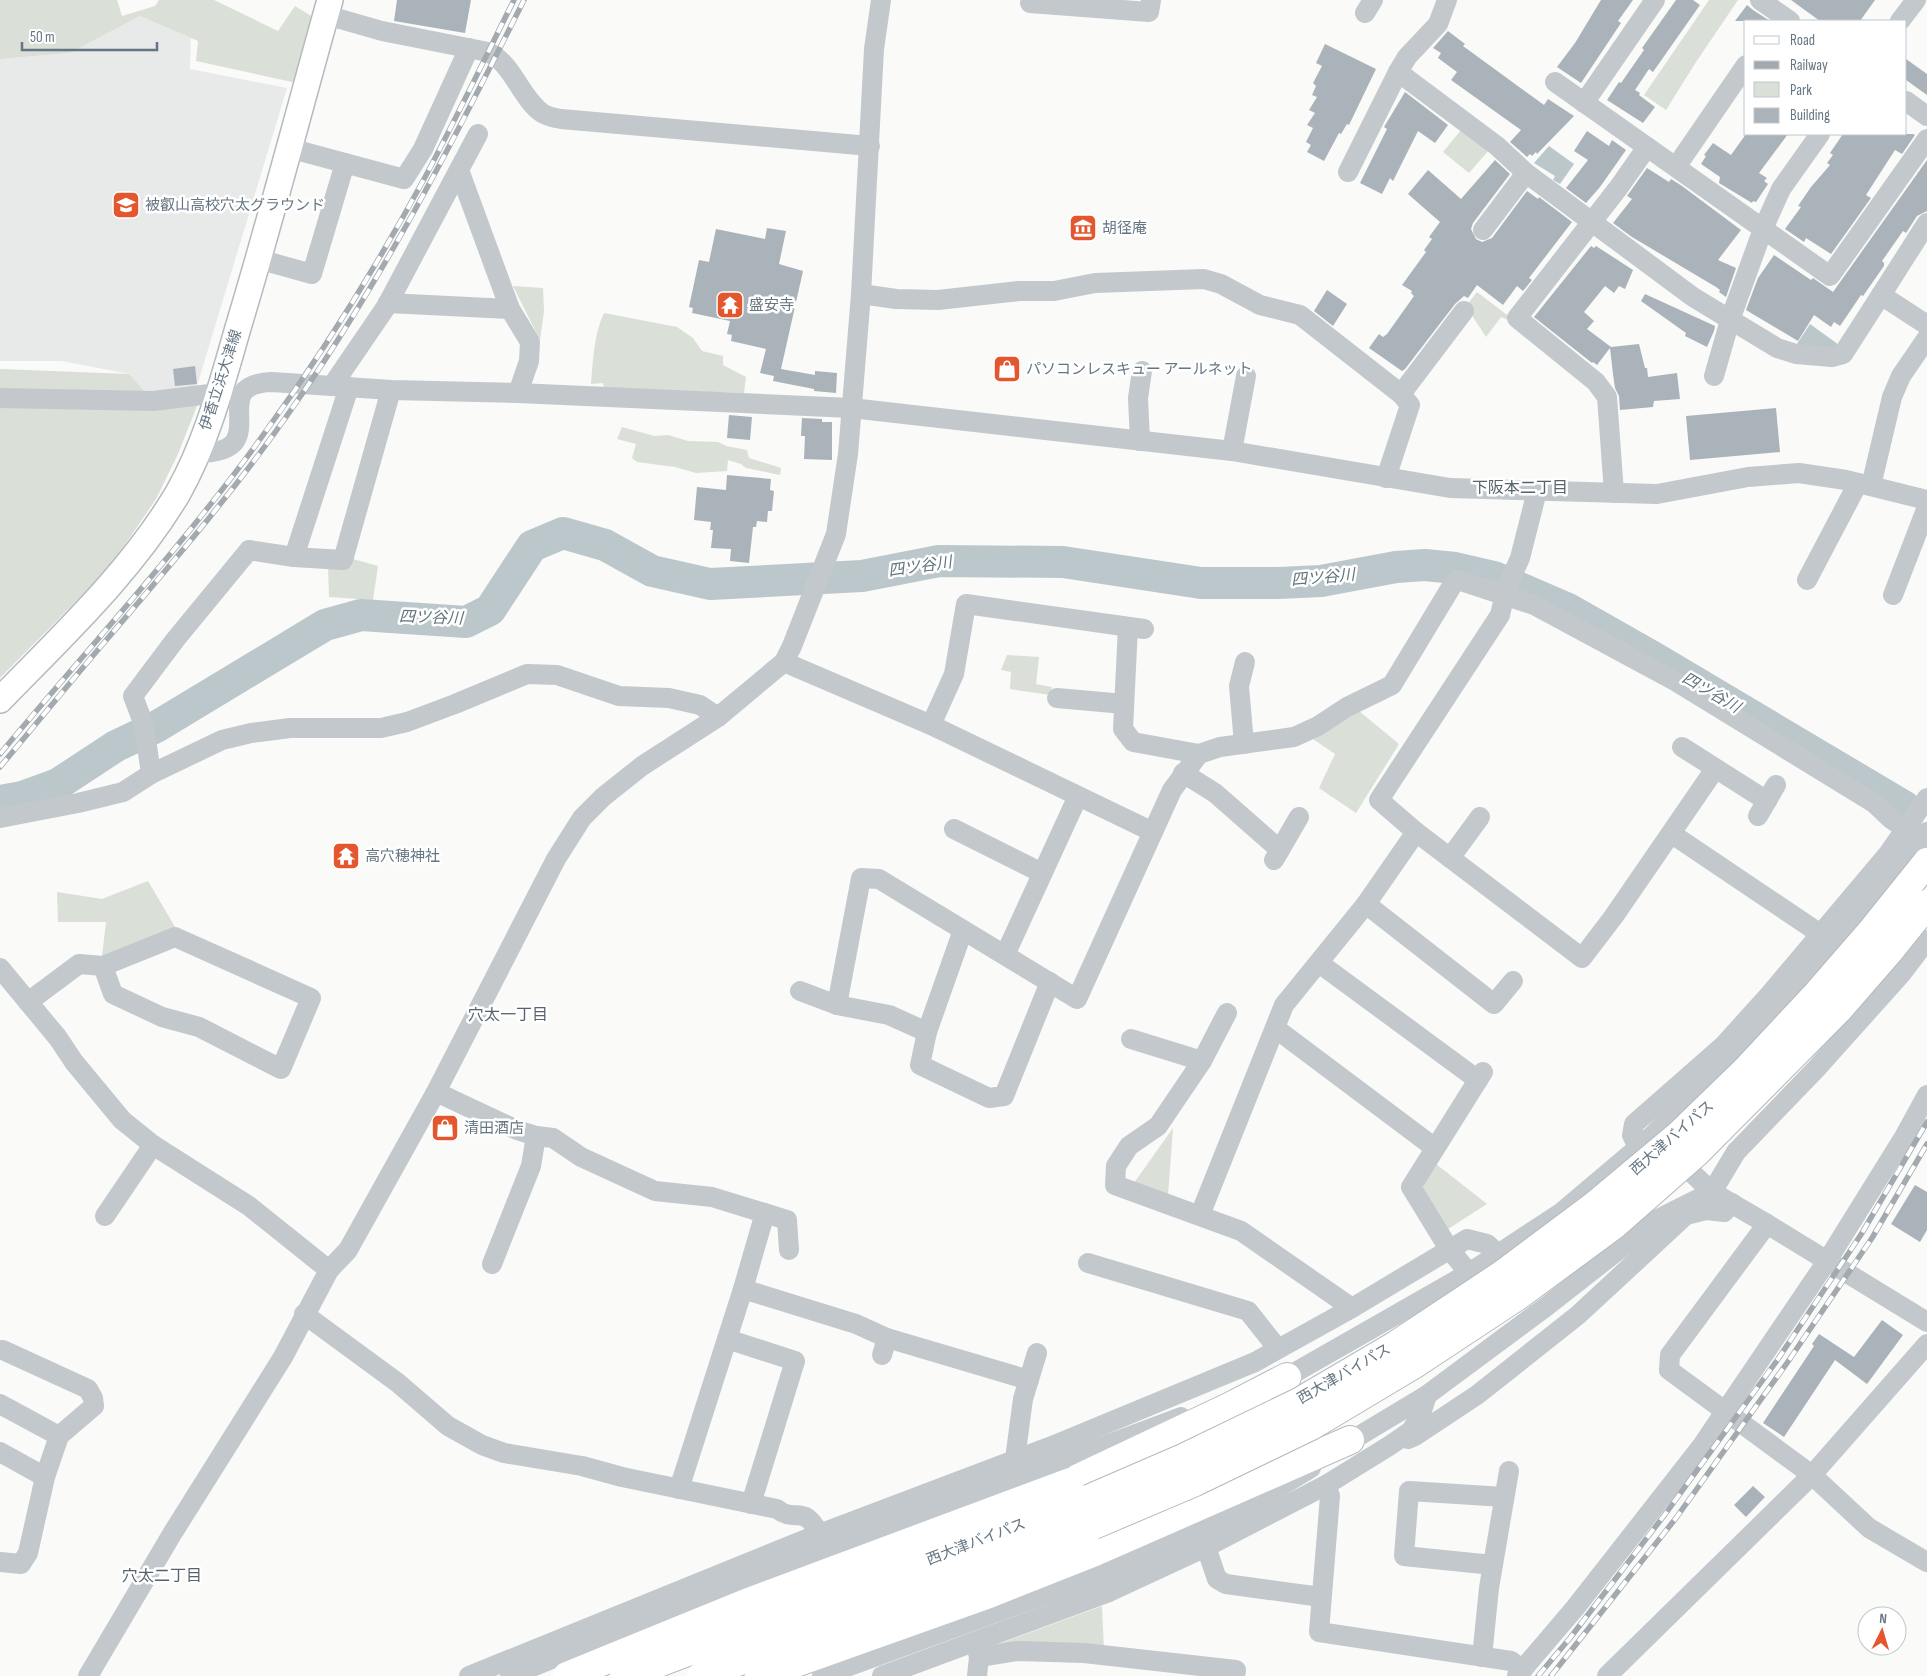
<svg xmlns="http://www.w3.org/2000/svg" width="1927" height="1676" font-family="'Sofia Sans Condensed','Noto Sans JP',sans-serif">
<rect width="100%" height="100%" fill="#fafaf8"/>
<polygon fill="#e8e9e9" points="140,16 191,38 190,69 287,88 197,386 147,394 129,374 62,361 0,361 0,59 70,53"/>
<g fill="#dadfd7">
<polygon points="0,0 117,0 122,16 155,6 159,0 214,0 278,31 295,6 313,17 297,83 196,61 198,41 140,16 70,53 0,59"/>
<polygon points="1709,0 1738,0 1696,62 1666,110 1644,95"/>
<polygon points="1461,130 1489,150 1469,173 1443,152"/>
<polygon points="513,286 543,288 544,311 540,340"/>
<polygon points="1477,292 1511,318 1508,320 1501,317 1486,337 1466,306"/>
<path d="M604,313L677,327L693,338L702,351L723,356V365L746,377L744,393L604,389L603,383L591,384C593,360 594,334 604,313Z"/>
<polygon points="0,369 129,374 147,394 0,393"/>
<polygon points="0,405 197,406 178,454 156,499 109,568 0,678"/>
<polygon points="622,427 654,436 668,435 688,441 718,442 726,446 747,450 749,458 781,468 780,475 746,468 741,464 728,460 727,471 696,473 675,467 637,462 632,458 636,444 617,439"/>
<polygon points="353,559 378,566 373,600 329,597 328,565 351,567"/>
<polygon points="1007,655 1039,657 1036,684 1052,687 1050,695 1010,689 1011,672 1001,670"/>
<polygon points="1359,711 1399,744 1356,813 1319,788 1335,754 1313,739"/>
<polygon points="148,881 175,927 102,956 106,922 58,922 57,892 102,899"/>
<polygon points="1173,1128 1168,1196 1134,1183"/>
<polygon points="1436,1164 1487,1204 1448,1229 1417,1187"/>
<polygon points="1102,1606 1104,1650 987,1648"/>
</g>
<g fill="#bbc7cb">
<polygon points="1549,146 1574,164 1560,184 1553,180 1555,176 1534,163"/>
<polygon points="1810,324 1839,345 1830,350 1795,347"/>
</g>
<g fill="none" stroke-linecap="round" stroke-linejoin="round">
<polyline stroke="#bbc7cb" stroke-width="32" points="0,801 22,797 58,784 116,746 156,727 325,625 361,615 466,622 490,610 532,546 563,533 605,545 652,571 710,584 862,576 939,561 1063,562 1201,583 1279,583 1321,581 1396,567 1425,565 1455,568 1494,577 1568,609 1656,659 1905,807"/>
</g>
<g fill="#aab3b9">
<polygon points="397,0 471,0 465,33 394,21"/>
<polygon points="1601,0 1633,0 1618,21 1621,23 1581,83 1557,67 1575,43"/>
<polygon points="1676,0 1693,0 1700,5 1653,72 1649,69 1635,90 1640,93 1639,95 1655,107 1643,123 1607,100 1619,82 1621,83 1644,50 1642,48"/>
<polygon points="1791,0 1875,0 1860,21 1820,21"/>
<polygon points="1747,5 1753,10 1770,21 1735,21"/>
<polygon points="1448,31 1465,44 1463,46 1544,105 1548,99 1574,116 1537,154 1536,152 1532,156 1530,154 1527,157 1510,142 1521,130 1451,80 1457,72 1438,58 1441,53 1433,48"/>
<polygon points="1325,44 1376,69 1349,125 1347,124 1341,134 1339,133 1324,161 1307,152 1311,145 1306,142 1313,128 1307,125 1315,113 1309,110 1317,97 1312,95 1316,86 1313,83 1322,66 1316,63"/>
<polygon points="1906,59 1927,74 1927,95 1906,80"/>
<polygon points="1405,92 1448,125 1435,143 1418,131 1393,181 1390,178 1382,194 1360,183 1387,129 1384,127"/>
<polygon points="1587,131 1609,146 1612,140 1626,150 1600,187 1586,203 1566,188 1588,160 1574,151"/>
<polygon points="1746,134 1788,134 1759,173 1767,178 1764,181 1768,184 1756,202 1753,201 1752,203 1719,183 1720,177 1701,164 1706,156 1704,155 1713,143 1731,155"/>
<polygon points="1843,134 1913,134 1915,135 1902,154 1895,150 1866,195 1871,198 1831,254 1806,238 1804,242 1785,229 1801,207 1798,206 1811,187 1830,165 1827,163 1833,155 1830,153"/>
<polygon points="1495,160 1510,174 1473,223 1471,229 1476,239 1482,242 1492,238 1527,191 1538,199 1539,197 1572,222 1529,278 1532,280 1523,291 1517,286 1503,305 1477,285 1468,298 1464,296 1455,304 1405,369 1402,371 1369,348 1379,334 1383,337 1387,334 1414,296 1411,293 1412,291 1402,285 1426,252 1424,250 1432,239 1429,237 1440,222 1408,194 1428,170 1461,199"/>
<polygon points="1927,160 1927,211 1917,216 1906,233 1903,231 1882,261 1884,263 1884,266 1863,296 1861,295 1840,326 1834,322 1831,327 1814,315 1798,341 1746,310 1758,278 1774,255 1811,280 1813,278 1833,292"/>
<polygon points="1647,168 1669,182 1671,179 1682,186 1741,230 1718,260 1736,268 1726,297 1719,292 1720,290 1716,287 1632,237 1613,223 1632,199 1627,196"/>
<polygon points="767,228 786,231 779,264 803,271 781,369 815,375 815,371 837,373 836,393 814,391 814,389 773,381 774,376 760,373 766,349 731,341 732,335 727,334 730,321 692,313 693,308 689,307 699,260 709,262 716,229 765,239"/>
<polygon points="1591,246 1594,248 1596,246 1633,270 1625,289 1619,286 1614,293 1605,286 1584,312 1594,321 1587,329 1611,347 1639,344 1645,368 1647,368 1648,377 1677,373 1680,399 1654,401 1653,407 1620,410 1619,396 1615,388 1613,374 1610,348 1597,365 1593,362 1592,363 1534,317"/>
<polygon points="1327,290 1347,304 1333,326 1314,311"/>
<polygon points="1645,294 1715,326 1714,331 1707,347 1685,336 1686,333 1641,301"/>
<polygon points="195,366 197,384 175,386 173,369"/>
<polygon points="1776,408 1780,452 1690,460 1686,416"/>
<polygon points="729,415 752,417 750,440 727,438"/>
<polygon points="802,418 822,419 822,422 832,422 832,460 804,459 805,436 801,436"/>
<polygon points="727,475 771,479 770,490 774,491 772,511 768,511 767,522 757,521 756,527 753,527 749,563 730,561 731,549 711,548 713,530 710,530 711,522 694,520 697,487 726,490"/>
<polygon points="1915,1185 1927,1192 1927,1230 1920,1242 1891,1224"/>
<polygon points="1882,1320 1903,1335 1867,1384 1835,1360 1784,1437 1763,1423 1814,1346 1812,1344 1819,1334 1854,1357"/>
<polygon points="1753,1486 1765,1497 1746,1517 1734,1505"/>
</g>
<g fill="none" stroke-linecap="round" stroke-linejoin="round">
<g stroke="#b5babe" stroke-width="28">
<path id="major" d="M0,700C63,635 131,572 178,493C208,440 223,379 240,321C272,215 300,107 330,0"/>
</g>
<g stroke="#b4b9bd" stroke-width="30">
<g id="highway">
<polyline points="1070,1482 1229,1407 1287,1377"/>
<polyline points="1095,1552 1350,1440"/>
</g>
</g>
<g stroke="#c3c8cc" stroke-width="20">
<polyline points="1760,0 1790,21"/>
<polyline points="1030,3 1149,12 1151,0"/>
<polyline points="1365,13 1373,0"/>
<path d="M326,15L382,31L488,52C513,64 520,97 542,113C547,116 555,118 561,119L870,146"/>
<polyline points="1900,21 1916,0"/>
<polyline points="1398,72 1497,146 1526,173 1693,297 1777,348 1796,354 1832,357 1843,354 1881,295"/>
<polyline points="1555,82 1830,276 1927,139"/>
<polyline points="1906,101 1927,116"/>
<polyline points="1584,103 1655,0"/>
<polyline points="289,148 404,179 423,149 469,48"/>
<polyline points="1676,167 1746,65"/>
<polyline points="459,170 510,309 530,342 529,361 518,393"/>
<polyline points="1348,172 1398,72 1407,57 1438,24 1447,0"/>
<polyline points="1927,223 1881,295 1927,325"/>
<polyline points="1483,230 1526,173"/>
<polyline points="258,259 312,274 345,163"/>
<polyline points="861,294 896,299 938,300 1019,291 1054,291 1095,283 1204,279 1221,284 1260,305 1300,315 1401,394 1410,405 1386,478"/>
<polyline points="388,303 510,309"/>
<polyline points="1714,376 1730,320 1763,229 1781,189 1820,134"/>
<polyline points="332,386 386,307 478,134"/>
<polyline points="1401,394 1464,311"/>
<polyline points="0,398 153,401 218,393"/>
<polyline points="1140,441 1138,398 1142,371"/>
<polyline points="1232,451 1246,376"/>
<path d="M196,453C281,454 201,384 272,382L391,390L518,393L851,408L1232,451L1450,488L1657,494L1748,477L1799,473L1846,480L1927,500"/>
<polyline points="1871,486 1892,397 1901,376 1927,338"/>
<polyline points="1537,491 1520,558 1506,589 1500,615 1379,800 1416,832 1582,958 1614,916 1715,769"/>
<polyline points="1614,493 1607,397 1596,382 1517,318 1619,187 1647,147"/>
<polyline points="294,557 349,387"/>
<polyline points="1807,580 1858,483"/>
<polyline points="1893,595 1927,507"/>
<polyline points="1128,627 1123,729 1133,742 1199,754"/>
<polyline points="784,662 931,725 1153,832"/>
<polyline points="1057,698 1124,704"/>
<polyline points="931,725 954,674 966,604 1144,629"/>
<polyline points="1244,744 1239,686 1245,662"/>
<polyline points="1682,747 1767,801"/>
<polyline points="1183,773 1215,793 1280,850"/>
<polyline points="151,774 144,725 133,696 175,640 249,550 294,557 343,560 391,390"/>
<polyline points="1758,816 1776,785"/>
<polyline points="0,818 78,803 123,792 151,774 222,740 251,733 290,728 381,728 407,722 455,704 527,674 557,675 619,696 669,698 700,705 718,717"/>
<polyline points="954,829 1042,873"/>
<polyline points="1672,834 1822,935"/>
<polyline points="1450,858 1480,817"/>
<polyline points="1274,860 1299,817"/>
<polyline points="1366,904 1494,1004 1513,981"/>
<polyline points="963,930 927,1032 920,1065 989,1098 1004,1096 1050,982"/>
<polyline points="1005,955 1078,796"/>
<polyline points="1319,963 1478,1080"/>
<polyline points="0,968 58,1038 74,1062 122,1120 153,1145 249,1206 329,1270"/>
<polyline points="800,991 837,1005 889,1015 927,1032"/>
<polyline points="28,1002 79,964 103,966 175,937 311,998 281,1069 199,1027 162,1017 113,994 103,966"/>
<polyline points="837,1005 861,878 879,879 1077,999 1172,790 1199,754 1220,747 1294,737 1318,726 1347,707 1392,685 1453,584 1458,580 1534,605 1675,681 1874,803 1891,819 1922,840"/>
<polyline points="1227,1013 1202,1061 1158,1126 1129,1146 1116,1166 1115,1185 1241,1231 1352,1308"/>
<polyline points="1275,1028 1435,1148"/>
<polyline points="1131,1039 1202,1061"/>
<polyline points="436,1092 517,1130 536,1136 531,1166 492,1264"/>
<polyline points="536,1136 553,1138 581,1157 655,1191 712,1197 787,1220 789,1250"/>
<polyline points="1638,1147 1632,1135 1634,1124 1724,1045 1770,994 1888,854 1927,798"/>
<polyline points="1673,1155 1712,1192 1767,1224 1927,1322"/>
<polyline points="1200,1215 1284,1005 1366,904 1416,832"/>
<polyline points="105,1216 153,1145"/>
<polyline points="1767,1224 1670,1355 1669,1370 1812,1475 1869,1528 1927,1562"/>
<polyline points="1088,1263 1248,1311 1278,1349"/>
<polyline points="1469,1273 1449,1249 1411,1187 1483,1072"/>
<polyline points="743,1289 856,1324 887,1338 1029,1380"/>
<path d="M304,1314L398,1383L448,1426L482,1445L504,1453L582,1466L622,1477L777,1509C796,1524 804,1503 819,1534"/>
<polyline points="727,1339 795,1361 751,1504"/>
<polyline points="0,1350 3,1350 88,1389 93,1398 94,1406 59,1436 45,1477 28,1553 21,1564 0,1562"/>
<polyline points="882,1355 887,1338"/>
<polyline points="1274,1382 1287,1377 1469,1273 1562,1212 1652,1136 1807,979 1927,832"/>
<polyline points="0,1404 59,1436"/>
<polyline points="1408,1439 1415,1436 1477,1395 1578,1315 1686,1215 1706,1210 1724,1212 1732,1203"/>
<polyline points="1339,1448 1427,1395 1547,1306 1658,1219 1712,1192 1736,1152 1816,1069 1902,973 1927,940"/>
<polyline points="0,1452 45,1477"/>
<polyline points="1015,1459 1023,1399 1037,1353"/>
<polyline points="1061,1462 1181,1417"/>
<polyline points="1326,1485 1330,1496 1319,1632 1511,1661 1523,1670"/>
<polyline points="679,1489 743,1289 765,1213"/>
<polyline points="1206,1547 1217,1579 1226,1584 1321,1597"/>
<polyline points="1493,1565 1404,1556 1409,1491 1504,1497"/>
<polyline points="1104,1573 1219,1523 1311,1468"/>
<polyline points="976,1644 979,1657 977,1676"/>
<polyline points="979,1657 1018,1651 1084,1653 1236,1670 1235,1676"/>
<polyline points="1482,1657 1489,1588 1509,1471"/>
<polyline points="88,1676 172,1534 283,1357 329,1270 348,1250 436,1092 556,859 582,818 603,797 642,766 718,717 784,662 792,646 836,534 848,454 861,294 874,49 881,0"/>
<polyline points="469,1676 819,1534 1057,1444 1255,1362 1352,1308 1467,1239 1487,1244 1498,1254"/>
<polyline points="882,1676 1109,1592 1206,1547 1326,1485 1389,1446 1411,1431 1421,1414 1427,1395"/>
<polyline points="1517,1676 1575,1608 1701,1447 1827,1261 1904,1137 1927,1095"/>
<polyline points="1607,1676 1812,1475 1927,1344"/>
</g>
<use href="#major" stroke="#fff" stroke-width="25"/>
<use href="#highway" stroke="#fff" stroke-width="28"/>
<g stroke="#a2aab0" stroke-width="5.5">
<g id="rail">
<path d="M0,754C89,647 185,544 266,431C324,351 376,267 423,181C455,121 484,60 514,0"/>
<path d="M0,767C36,724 72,680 108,638C172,563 237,488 293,407C383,279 454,140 524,0"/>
<polyline points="1538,1676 1570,1638 1666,1513 1778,1359 1862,1233 1927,1122"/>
<polyline points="1551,1676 1676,1518 1787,1363 1872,1238 1927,1144"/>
</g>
</g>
<use href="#rail" stroke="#fff" stroke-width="4" stroke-dasharray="11" stroke-linecap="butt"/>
<g stroke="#b4b9bd" stroke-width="30" stroke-linecap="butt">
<g id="highway-bridge">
<polyline points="567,1676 751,1601 1070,1482"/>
<polyline points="624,1676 1072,1506 1183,1458 1299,1402 1396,1345 1503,1274 1594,1206 1679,1135 1746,1070 1817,994 1870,933 1927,862"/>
<polyline points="701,1676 1082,1530 1195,1482 1311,1426 1413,1365 1519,1295 1614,1225 1697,1152 1838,1010 1891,949 1927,904"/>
<polyline points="759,1676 989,1594 1095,1552"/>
</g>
</g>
<g stroke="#c3c8cc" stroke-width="20">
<polyline points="510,1676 753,1577 1061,1462"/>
<polyline points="822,1676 1104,1573"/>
</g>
<use href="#highway-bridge" stroke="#fff" stroke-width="28"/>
</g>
<defs>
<g id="school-square" transform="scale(1.4375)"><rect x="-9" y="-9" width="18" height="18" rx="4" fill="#e4572e" stroke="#fff"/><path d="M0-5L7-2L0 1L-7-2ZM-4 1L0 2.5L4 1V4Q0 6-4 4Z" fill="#fff"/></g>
<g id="museum-square" transform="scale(1.4375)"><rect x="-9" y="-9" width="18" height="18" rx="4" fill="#e4572e" stroke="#fff"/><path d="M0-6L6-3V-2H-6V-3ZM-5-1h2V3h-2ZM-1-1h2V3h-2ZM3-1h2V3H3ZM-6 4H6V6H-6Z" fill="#fff"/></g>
<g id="temple-square" transform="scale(1.4375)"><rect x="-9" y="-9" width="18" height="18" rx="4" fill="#e4572e" stroke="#fff"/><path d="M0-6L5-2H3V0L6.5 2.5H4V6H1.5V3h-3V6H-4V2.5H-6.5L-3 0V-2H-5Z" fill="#fff"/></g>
<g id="shop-square" transform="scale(1.4375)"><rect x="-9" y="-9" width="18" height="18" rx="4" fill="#e4572e" stroke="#fff"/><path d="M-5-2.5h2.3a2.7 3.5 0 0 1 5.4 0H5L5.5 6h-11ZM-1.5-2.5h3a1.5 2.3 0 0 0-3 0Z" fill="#fff"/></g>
</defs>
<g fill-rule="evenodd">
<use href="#school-square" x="126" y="205"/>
<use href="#museum-square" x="1083" y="228"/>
<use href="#temple-square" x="730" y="305"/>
<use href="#shop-square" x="1007" y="369"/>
<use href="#temple-square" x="346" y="856"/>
<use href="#shop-square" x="445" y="1128"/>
</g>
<g text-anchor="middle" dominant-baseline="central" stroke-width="5" stroke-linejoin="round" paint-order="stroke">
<g font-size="15" fill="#657683" stroke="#fff" text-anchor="start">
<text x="145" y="205">被叡山高校穴太グラウンド</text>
<text x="1102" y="228">胡径庵</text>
<text x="749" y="305">盛安寺</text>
<text x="1026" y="369">パソコンレスキュー アールネット</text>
<text x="365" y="856">高穴穂神社</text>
<text x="464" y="1128">清田酒店</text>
</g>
<g font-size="15" fill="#657683" stroke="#fff">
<text transform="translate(221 380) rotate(-72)">伊香立浜大津線</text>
<text transform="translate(1672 1138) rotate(-41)">西大津バイパス</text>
<text transform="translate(1344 1374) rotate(-30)">西大津バイパス</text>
<text transform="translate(976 1542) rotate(-21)">西大津バイパス</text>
</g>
<g font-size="16" fill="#57646e" stroke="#fff">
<text x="1520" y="488">下阪本二丁目</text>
<text x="508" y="1015">穴太一丁目</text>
<text x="162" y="1576">穴太二丁目</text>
</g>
<g font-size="16" font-style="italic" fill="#60757c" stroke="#fff">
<text transform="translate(920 567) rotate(-8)">四ツ谷川</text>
<text transform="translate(1323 578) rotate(-5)">四ツ谷川</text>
<text transform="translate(431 618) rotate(2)">四ツ谷川</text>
<text transform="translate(1711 693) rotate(30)">四ツ谷川</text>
</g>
</g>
<rect x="1744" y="20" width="162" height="115" fill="#ffffff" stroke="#c1c8cd"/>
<rect x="1754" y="36" width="25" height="8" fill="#ffffff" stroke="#c1c8cd"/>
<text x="1790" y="45" font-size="15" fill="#657683">Road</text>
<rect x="1754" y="61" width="25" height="8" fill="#a2aab0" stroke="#c1c8cd"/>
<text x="1790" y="70" font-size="15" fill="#657683">Railway</text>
<rect x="1754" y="82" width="25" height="15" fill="#dadfd7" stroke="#c1c8cd"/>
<text x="1790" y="95" font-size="15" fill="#657683">Park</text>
<rect x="1754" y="108" width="25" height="15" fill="#aab3b9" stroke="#c1c8cd"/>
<text x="1790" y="120" font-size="15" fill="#657683">Building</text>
<g transform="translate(1882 1631) rotate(5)"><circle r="24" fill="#ffffff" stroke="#c1c8cd"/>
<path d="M0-4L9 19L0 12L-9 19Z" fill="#e4572e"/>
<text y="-8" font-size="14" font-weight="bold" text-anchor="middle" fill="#657683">N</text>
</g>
<path d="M22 42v8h135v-8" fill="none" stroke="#657683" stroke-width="2.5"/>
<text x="30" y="42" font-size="15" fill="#657683" stroke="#ffffff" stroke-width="4" paint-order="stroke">50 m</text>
</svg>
